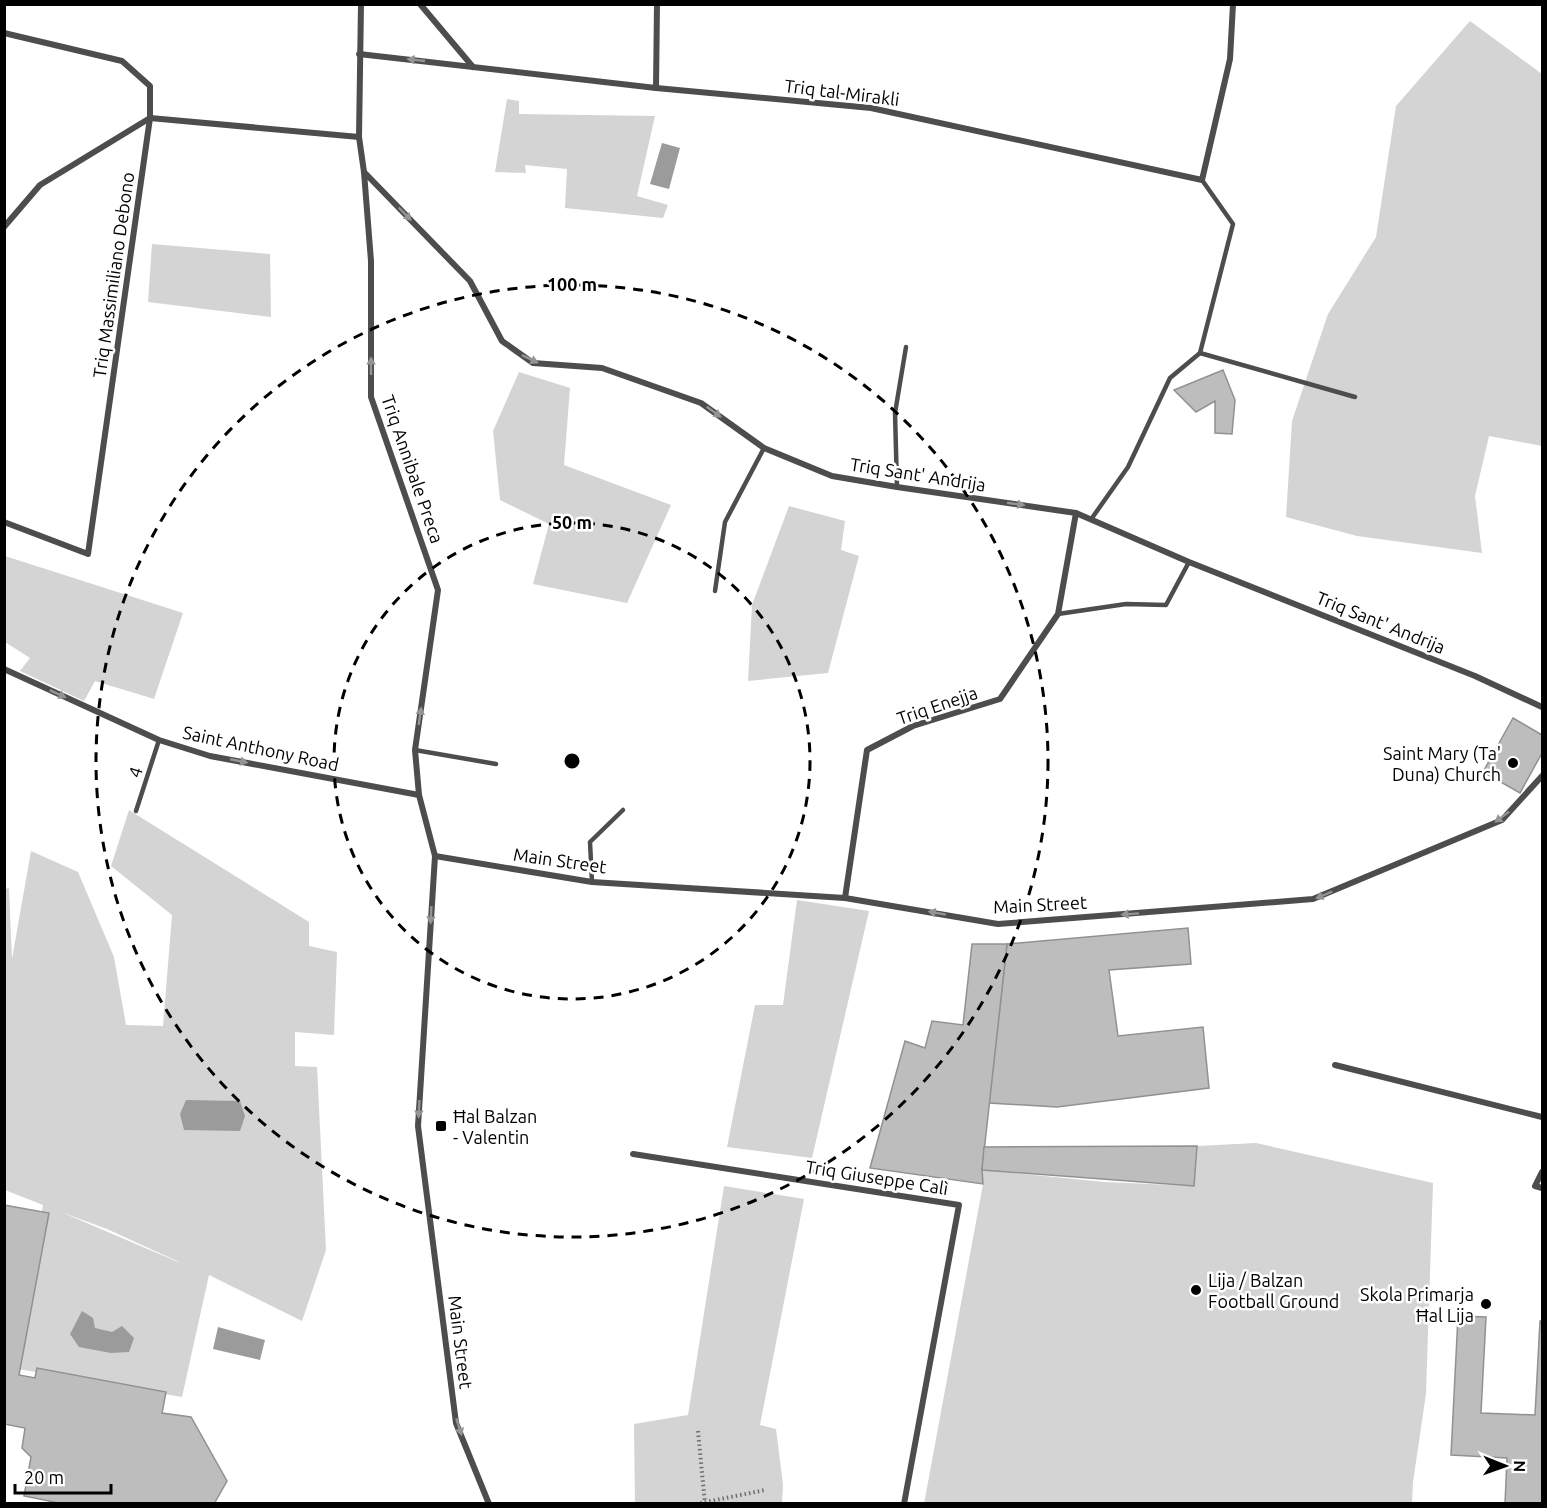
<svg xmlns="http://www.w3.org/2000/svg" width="1547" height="1508" font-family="Ubuntu,sans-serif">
<rect width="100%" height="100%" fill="#fff"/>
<g fill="#d4d4d4" fill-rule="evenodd">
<polygon points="1470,21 1542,74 1542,446 1489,436 1475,496 1482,553 1357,536 1286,517 1292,421 1328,314 1376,237 1396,106"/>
<polygon points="507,99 519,101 519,114 655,116 637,196 668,205 663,218 565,208 567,169 525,165 526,173 495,172"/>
<polygon points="152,244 270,254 271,317 148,302"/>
<polygon points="519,372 570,388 564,465 671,505 627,603 533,584 549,524 500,500 493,431"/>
<polygon points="789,506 845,521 841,550 859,556 828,673 748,681 752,605"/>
<polygon points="5,556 183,613 154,699 95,681 84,701 20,671 30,658 5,642"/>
<path d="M129,810L309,922V946L337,952L334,1035L295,1032V1066L317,1067L326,1250L302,1321L209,1275L182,1397L12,1368L43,1205L5,1190L4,889L9,888L12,959L31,851L78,872L114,957L126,1025L163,1026L172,915L111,866ZM61,1212L107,1229L179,1262H178Z"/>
<polygon points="797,900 869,911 812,1158 727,1147 755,1005 783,1005"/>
<polygon points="1256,1143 1433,1183 1426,1394 1413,1482 1412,1503 924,1504 983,1184 982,1170 1105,1182 1193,1186 1197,1146"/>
<polygon points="724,1186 804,1199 760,1425 776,1429 783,1485 782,1503 635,1503 634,1424 688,1415"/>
</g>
<g fill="#9b9b9b">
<polygon points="662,143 680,148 669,189 650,184"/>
<polygon points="186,1100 240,1101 245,1116 240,1131 184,1130 180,1114"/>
<polygon points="82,1311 93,1318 95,1328 112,1332 122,1326 134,1338 129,1352 111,1353 79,1347 70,1334"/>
<polygon points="218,1327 265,1340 260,1360 213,1349"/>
</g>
<g fill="#bdbdbd" stroke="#919191" stroke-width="1.5">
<polygon points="1223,370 1235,400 1232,434 1215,433 1215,401 1196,412 1174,390"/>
<polygon points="1513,718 1542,735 1542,753 1520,793 1483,772"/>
<polygon points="1188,928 1191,964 1109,970 1118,1036 1203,1027 1209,1088 1057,1107 989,1103 1007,944"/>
<polygon points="972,944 1007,944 982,1170 983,1184 870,1168 905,1041 925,1048 932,1021 963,1025"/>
<polygon points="1197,1146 1194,1186 982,1170 984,1147"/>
<polygon points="4,1205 49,1213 19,1375 35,1378 37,1368 166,1392 162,1413 191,1417 227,1481 214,1504 64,1504 24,1496 31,1457 22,1448 25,1428 4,1424"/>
<polygon points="1458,1316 1486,1317 1481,1413 1535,1415 1540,1321 1542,1321 1542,1504 1505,1504 1507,1458 1451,1455"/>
</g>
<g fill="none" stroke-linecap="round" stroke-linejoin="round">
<g stroke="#6f6f6f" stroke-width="4" stroke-dasharray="1.5 3" stroke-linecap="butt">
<polyline points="698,1431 705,1504"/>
<polyline points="696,1504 765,1490"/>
</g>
<g stroke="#4d4d4d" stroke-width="4.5">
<polyline points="1200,353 1233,224 1202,180"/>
<polyline points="1200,353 1355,397"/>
<polyline points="897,487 895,413 906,347"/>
<polyline points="1092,518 1128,467 1170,378 1200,353"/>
<polyline points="715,591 725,522 764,448"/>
<polyline points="1058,614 1126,604 1166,605 1189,562"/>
<polyline points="415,750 496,764"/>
<polyline points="136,811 159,740"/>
<polyline points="592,882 590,842 623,810"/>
</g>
<g stroke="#4d4d4d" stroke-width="6">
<polyline points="361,4 359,137 364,172 371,261 371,397 438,590 415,750 419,795 435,856 418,1126 456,1423 489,1504"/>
<polyline points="420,4 473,67"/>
<polyline points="4,33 122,61 150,86 150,118 88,554 4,522"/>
<polyline points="359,54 656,88 871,108 1202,180 1230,59 1233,4"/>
<polyline points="656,88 657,4"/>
<polyline points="150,118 359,137"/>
<polyline points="364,172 470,281 502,341 533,363 602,368 701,403 764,448 832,476 897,487 1076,513 1189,562 1475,676 1542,707"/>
<polyline points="4,227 40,185 150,118"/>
<polyline points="4,669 159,740 210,756 419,795"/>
<polyline points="435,856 592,882 845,898 998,924 1313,899 1502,820 1542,776"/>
<polyline points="845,898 867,750 913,726 1000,699 1058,614 1076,513"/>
<polyline points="1335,1065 1542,1117"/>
<polyline points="633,1154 959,1205 904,1504"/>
<polyline points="1542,1172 1535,1186 1542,1188"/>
</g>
</g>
<defs><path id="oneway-solid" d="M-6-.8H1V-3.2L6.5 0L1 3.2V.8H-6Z" transform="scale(1.5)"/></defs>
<g fill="#949494">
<use href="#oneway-solid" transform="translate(416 60) rotate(-174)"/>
<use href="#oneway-solid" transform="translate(405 214) rotate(46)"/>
<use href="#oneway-solid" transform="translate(530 359) rotate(26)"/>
<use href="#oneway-solid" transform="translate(371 366) rotate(-90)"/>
<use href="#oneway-solid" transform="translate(714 412) rotate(36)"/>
<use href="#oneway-solid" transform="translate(1016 504) rotate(8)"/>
<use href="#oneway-solid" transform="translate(58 694) rotate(25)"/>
<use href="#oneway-solid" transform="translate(420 716) rotate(-82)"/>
<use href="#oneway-solid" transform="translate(239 761) rotate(11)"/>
<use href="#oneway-solid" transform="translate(1502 817) rotate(143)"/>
<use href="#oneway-solid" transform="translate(1324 895) rotate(157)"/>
<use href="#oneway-solid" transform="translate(937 913) rotate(-170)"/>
<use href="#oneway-solid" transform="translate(1130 914) rotate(176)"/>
<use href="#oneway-solid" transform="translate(431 915) rotate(93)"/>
<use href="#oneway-solid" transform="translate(419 1109) rotate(93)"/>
<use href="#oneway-solid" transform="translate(459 1427) rotate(72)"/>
</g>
<g fill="none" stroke="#000" stroke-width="3" stroke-dasharray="10 8">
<circle cx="572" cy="761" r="238"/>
<circle cx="572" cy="761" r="476"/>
</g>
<g fill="#000" stroke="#fff" stroke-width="2">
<circle cx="1513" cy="763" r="6"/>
<rect x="435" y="1120" width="12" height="12" rx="3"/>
<circle cx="1196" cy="1290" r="6"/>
<circle cx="1486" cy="1304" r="6"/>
</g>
<g text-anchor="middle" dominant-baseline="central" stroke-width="5" stroke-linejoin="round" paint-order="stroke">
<g font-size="18" fill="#000" stroke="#fff">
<text transform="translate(842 92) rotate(7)">Triq tal-Mirakli</text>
<text transform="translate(113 275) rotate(-82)">Triq Massimiliano Debono</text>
<text transform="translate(413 469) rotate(71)">Triq Annibale Preca</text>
<text transform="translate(918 474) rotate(9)">Triq Sant' Andrija</text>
<text transform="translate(1381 622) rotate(22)">Triq Sant' Andrija</text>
<text transform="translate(937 705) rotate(-19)">Triq Enejja</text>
<text transform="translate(261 748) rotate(12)">Saint Anthony Road</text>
<text transform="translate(135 772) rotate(-72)">4</text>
<text transform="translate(560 860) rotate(8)">Main Street</text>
<text transform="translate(1040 904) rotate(-3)">Main Street</text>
<text transform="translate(877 1177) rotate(9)">Triq Giuseppe Calì</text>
<text transform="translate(461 1342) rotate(83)">Main Street</text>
</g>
<g font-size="18" fill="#000" stroke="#fff" text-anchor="end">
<text x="1501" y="753">Saint Mary (Ta'<tspan x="1501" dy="21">Duna) Church</tspan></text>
<text x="453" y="1116" text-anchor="start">Ħal Balzan<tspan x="453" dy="21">- Valentin</tspan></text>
<text x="1208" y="1280" text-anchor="start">Lija / Balzan<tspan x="1208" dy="21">Football Ground</tspan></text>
<text x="1474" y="1294">Skola Primarja<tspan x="1474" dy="21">Ħal Lija</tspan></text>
</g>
</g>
<circle cx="572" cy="761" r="9" fill="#000" stroke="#fff" stroke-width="3"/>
<g font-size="18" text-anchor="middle" font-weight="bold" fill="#000" stroke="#fff" stroke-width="5" stroke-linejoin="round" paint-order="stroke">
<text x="572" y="291">100 m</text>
<text x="572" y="529">50 m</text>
</g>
<rect width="1547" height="1508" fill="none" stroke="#000000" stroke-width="12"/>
<g transform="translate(1505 1466) rotate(91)" stroke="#ffffff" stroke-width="4.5" paint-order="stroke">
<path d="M0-4.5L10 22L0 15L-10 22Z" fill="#000000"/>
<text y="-9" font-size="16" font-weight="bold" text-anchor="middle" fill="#000000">N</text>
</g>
<path d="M15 1484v9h96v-9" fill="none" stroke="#000000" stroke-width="3"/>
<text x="24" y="1484" font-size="18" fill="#000000" stroke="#ffffff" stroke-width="4.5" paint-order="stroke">20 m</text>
</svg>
